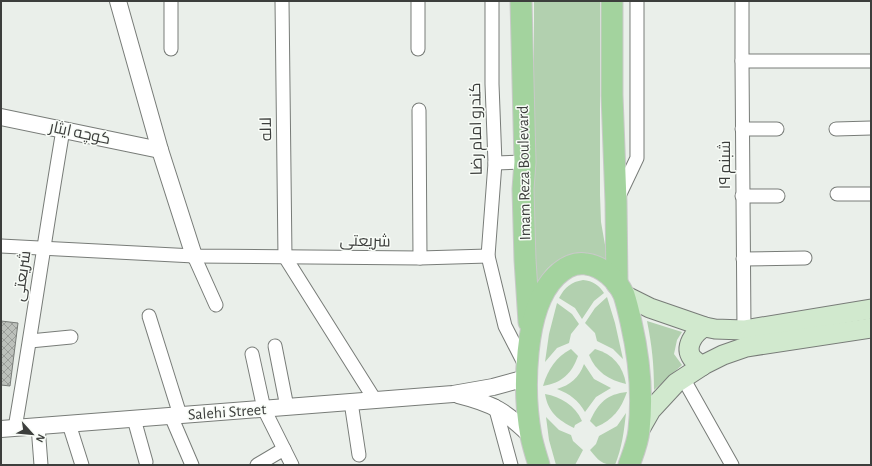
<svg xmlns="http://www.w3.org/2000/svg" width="872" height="466" font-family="'Alegreya Sans',Cairo,sans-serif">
<defs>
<pattern id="building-cross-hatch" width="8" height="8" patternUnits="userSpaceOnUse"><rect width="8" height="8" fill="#bcc0bb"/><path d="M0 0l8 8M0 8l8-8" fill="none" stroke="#9a9d99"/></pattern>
</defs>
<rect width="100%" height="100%" fill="#eaefea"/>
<g fill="#b2d0af">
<path d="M534,1H600V195L601,222L608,262C597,260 585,255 574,255C571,255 566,257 563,258C546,265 538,279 534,296Z"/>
<path d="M583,280C593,281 599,285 604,293L594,301L582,319L575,308L559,298C565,287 571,282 583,280Z"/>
<polygon points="607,297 615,323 623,359 613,349 597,341 595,333 585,323 595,308"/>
<polygon points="557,303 572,314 579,324 571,334 569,343 557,348 545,362 549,334"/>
<path d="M647,321L682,332L677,340L674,354L682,365L654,390C654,364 652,346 647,321Z"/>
<path d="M571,349L578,356C572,373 562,383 543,386C548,369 556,357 571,349Z"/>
<path d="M595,349C613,354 623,366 626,384C609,380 596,372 589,355Z"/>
<path d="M584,364L594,379L611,388L596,397L585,412C578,400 570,394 557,389C570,385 579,378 584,364Z"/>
<path d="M627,392C621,409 613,420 596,427L590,421C598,403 607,394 627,392Z"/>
<path d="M545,394C561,397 575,405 582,421L575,425L574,428C558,420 548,412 545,394Z"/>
<path d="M626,413C624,431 622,448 615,465C602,465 598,460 590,450L596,444L599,436L617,426Z"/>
<polygon points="546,417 559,430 571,435 573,441 583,450 575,465 556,465 549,440"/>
</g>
<polygon fill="url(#building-cross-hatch)" stroke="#777b77" points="1,321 18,323 10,386 1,385"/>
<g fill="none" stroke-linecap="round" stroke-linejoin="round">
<g stroke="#787c78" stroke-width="15">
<g id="minor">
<polyline points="171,1 171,49"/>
<polyline points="282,1 285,257 375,400"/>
<polyline points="492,1 492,84 495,163 488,256 505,326 525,365"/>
<polyline points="742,1 742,61 744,330"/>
<polyline points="418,49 418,1"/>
<polyline points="742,61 871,61"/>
<polyline points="419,110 420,258"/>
<polyline points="742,129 777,129"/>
<polyline points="836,129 871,128"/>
<polyline points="495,163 525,162"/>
<polyline points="837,194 871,194"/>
<polyline points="742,196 778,196"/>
<polyline points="618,198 637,158 637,1"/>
<polyline points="1,246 194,256 420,258 488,256"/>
<polyline points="194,256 216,305"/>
<polyline points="743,259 805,258"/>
<polyline points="149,316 180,415"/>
<polyline points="30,341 71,337"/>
<polyline points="275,346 287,407"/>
<polyline points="252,354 264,409 292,465"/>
<polyline points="683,378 732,465"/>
<polyline points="351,402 359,455"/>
<polyline points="495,406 511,465"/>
<polyline points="171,416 192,465"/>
<polyline points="134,419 146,462"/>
<polyline points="69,424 82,465"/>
<polyline points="38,426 41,465"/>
<path d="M15,428C32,329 46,229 63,130"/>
<polyline points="257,465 284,449"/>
</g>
</g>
<g stroke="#787c78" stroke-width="18">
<g id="tertiary">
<polyline points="118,1 160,150 194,256"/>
<polyline points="1,117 160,150"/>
<path d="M458,395C494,404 505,411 531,436"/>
<polyline points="1,429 453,394 493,387 526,378"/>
</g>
</g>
<g stroke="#787c78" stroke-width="21">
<g id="secondary">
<polyline points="624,295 650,308 705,327 715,329 744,330 871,309"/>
<path d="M702,366C699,364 695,361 692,358C684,347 694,332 705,327"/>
<polyline points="639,431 651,410 676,383 705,364 723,355 746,347 871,328"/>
</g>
</g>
<g stroke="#c8c9c8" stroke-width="23">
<g id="primary">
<polyline points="521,1 525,162 523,189 525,260 529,322"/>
<polyline points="612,1 612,95 616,202 617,284"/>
<path d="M539,465C536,455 533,446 531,436C523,393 523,308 556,276C564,268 574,262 586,264C603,266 617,280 624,295C627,304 629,313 631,322C639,357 643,394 639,430C638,442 633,454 629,465"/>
</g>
</g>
<use href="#minor" stroke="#fff" stroke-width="13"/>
<use href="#tertiary" stroke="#fff" stroke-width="16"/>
<use href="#secondary" stroke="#d1e9ce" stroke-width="19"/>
<use href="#primary" stroke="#a3d39e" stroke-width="21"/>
</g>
<g text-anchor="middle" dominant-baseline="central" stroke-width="3" stroke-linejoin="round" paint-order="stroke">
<g font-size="16" fill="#3c3e3c" stroke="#f8fcf7">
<text transform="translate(266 129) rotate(-91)">لاله</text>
<text transform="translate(476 129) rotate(-91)">کندرو امام رضا</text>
<text transform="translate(80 133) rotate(12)">کوچه ایثار</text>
<text transform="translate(725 165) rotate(-90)">شبنم ۱۹</text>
<text transform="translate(524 173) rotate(-91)">Imam Reza Boulevard</text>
<text transform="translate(365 241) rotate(1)">شریعتی</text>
<text transform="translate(22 276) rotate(-82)">شریعتی</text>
<text transform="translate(227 412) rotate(-4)">Salehi Street</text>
</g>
</g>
<rect width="872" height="466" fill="none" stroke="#3c3e3c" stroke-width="4"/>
<g transform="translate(32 434) rotate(117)" stroke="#f8fcf7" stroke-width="3" paint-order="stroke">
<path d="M0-3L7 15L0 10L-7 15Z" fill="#3c3e3c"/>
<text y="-6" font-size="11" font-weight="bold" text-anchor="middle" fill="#3c3e3c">N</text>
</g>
</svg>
